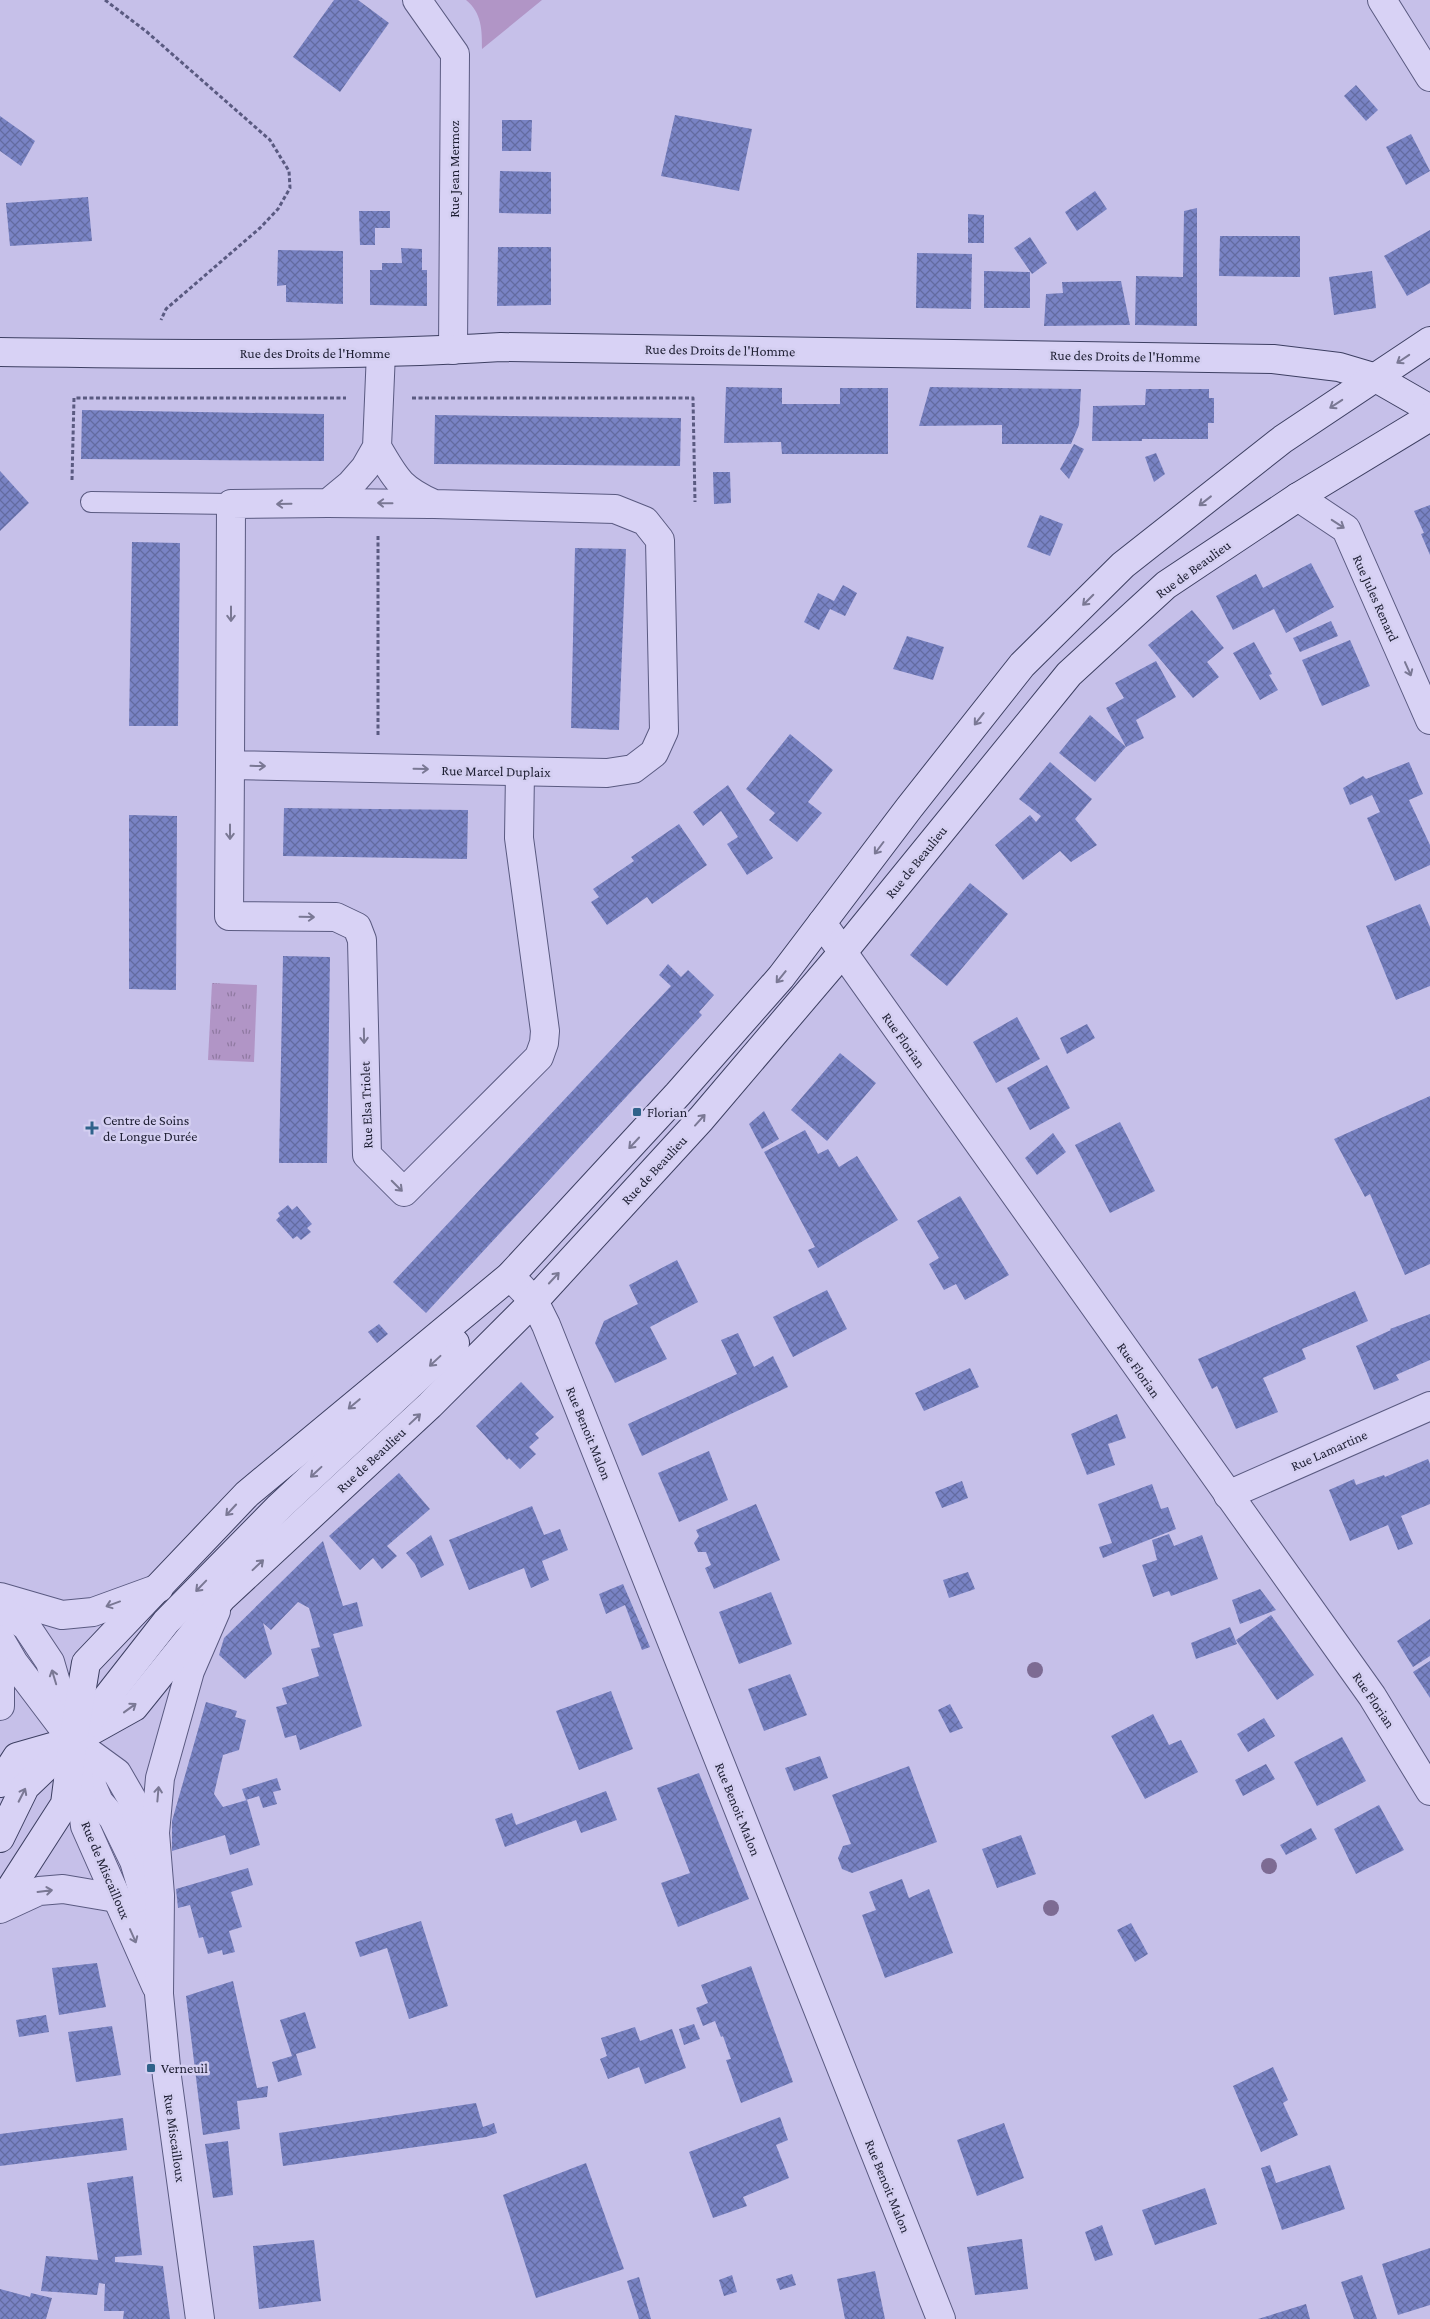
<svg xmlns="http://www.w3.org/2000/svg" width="1430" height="2319" font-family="'Crimson Pro',serif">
<defs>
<pattern id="park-tufts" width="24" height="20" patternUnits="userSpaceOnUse" patternTransform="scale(1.25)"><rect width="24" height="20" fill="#b195c6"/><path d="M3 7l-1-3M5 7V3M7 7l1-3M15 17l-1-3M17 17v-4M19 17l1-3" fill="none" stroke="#8f79a1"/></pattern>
<pattern id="building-cross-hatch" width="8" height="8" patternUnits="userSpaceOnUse" patternTransform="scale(1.25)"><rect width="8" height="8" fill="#7983c4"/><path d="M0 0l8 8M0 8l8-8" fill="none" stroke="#636ba0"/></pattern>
</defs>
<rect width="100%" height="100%" fill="#c6c0e9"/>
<path fill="#b195c6" d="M466,0H542L482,49C482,30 482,13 466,0Z"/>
<polygon fill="url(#park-tufts)" points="212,983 257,985 254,1062 208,1060"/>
<g fill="url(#building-cross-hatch)">
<polygon points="334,0 358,0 389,23 340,92 293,57"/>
<polygon points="1356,85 1378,110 1366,121 1344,96"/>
<polygon points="675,115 752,129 739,191 661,176"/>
<polygon points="0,116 35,141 21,166 0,151"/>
<polygon points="502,120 532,120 531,151 502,151"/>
<polygon points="1411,134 1430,171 1406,185 1386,147"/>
<polygon points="500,171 551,172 551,214 499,213"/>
<polygon points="1095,191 1107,209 1077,231 1065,212"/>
<polygon points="88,197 92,241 10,246 6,203"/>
<polygon points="1197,208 1197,326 1135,325 1136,276 1183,277 1184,211"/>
<polygon points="359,211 390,211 390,228 375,228 375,245 360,245"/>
<polygon points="968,214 984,215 984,243 968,243"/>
<polygon points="1430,230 1430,283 1407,296 1384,256"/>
<polygon points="1220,236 1300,236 1300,277 1219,276"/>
<polygon points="1030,237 1047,263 1032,274 1014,248"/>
<polygon points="498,247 551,247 551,305 497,306"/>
<polygon points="401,248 422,249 422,270 427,270 427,306 370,305 370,270 382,270 382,263 402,263"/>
<polygon points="278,250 343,251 343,304 286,302 286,285 277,286"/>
<polygon points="917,253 972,254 971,309 916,308"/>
<polygon points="984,271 1030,272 1030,308 984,308"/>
<polygon points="1372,271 1376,308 1334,315 1329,277"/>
<polygon points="1121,281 1130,325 1044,326 1046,294 1063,293 1062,282"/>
<polygon points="726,387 782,388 782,404 840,404 840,388 888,388 888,454 782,454 781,442 724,443"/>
<polygon points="930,387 1081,389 1079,425 1071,444 1002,444 1002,425 919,426"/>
<polygon points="1146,389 1209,389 1209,398 1214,398 1214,423 1208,423 1208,439 1142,439 1142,441 1092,441 1093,406 1145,405"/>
<polygon points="82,410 324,414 324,461 81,459"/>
<polygon points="435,415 681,418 680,466 434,464"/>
<polygon points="1074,444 1084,449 1069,479 1060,469"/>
<polygon points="1156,453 1165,474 1154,482 1145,457"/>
<polygon points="0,471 29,503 0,531"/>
<polygon points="713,472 730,472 731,503 714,504"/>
<polygon points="1430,505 1430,555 1421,534 1424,533 1414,511"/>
<polygon points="1040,515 1063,524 1050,556 1027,547"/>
<polygon points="132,542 180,543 178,726 129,726"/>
<polygon points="575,548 626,549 619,730 571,728"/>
<polygon points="1311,563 1334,607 1286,633 1274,609 1233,630 1216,596 1256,574 1263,588"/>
<polygon points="843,585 857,593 845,616 830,609 819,630 804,622 818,593 834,601"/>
<polygon points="1192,610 1224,648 1207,662 1219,677 1193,698 1148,645"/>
<polygon points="1331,621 1338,636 1300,652 1293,638"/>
<polygon points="907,636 944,647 933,680 893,669"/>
<polygon points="1350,640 1370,686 1322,706 1302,660"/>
<polygon points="1254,642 1272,674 1269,675 1278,690 1260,700 1233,653"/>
<polygon points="1156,661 1176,697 1136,720 1144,738 1126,747 1106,708 1124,698 1115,683"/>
<polygon points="1090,715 1126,747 1095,782 1059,753"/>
<polygon points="790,734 833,770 808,802 822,813 797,842 769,820 775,813 746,789"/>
<polygon points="1050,762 1092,799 1075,819 1097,845 1071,862 1060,851 1023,880 995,845 1030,815 1036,822 1041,816 1019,799"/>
<polygon points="1409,762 1423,794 1409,800 1430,845 1430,865 1395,881 1367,818 1380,812 1372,795 1350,805 1343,788 1363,776 1366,779"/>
<polygon points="728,785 773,858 747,875 727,844 738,837 721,811 703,826 693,812"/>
<polygon points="284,808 468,810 467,859 283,856"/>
<polygon points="129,815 177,816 176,990 129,989"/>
<polygon points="679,824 707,865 652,904 647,897 607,925 591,902 599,897 593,889 634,861 631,857"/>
<polygon points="970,883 1008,914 947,986 910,955"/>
<polygon points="1420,904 1430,927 1430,986 1396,1000 1366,926"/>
<polygon points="283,956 330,957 327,1163 279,1163"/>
<polygon points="668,964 681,977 688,970 714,995 699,1012 702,1015 426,1313 393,1282 671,986 659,975"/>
<polygon points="1017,1017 1040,1059 996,1083 973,1042"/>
<polygon points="1087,1024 1095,1038 1067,1054 1060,1038"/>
<polygon points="840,1053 876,1083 827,1141 791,1110"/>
<polygon points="1047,1065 1070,1108 1030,1130 1007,1088"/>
<polygon points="1430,1096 1430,1264 1405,1275 1370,1194 1365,1197 1334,1139"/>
<polygon points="764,1111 779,1139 762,1149 749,1124"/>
<polygon points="1120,1122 1155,1191 1110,1213 1075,1145"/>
<polygon points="805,1130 818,1154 828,1149 839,1167 857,1156 898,1220 818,1268 808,1250 815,1247 764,1152"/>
<polygon points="1053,1133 1066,1152 1037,1175 1025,1158"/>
<polygon points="960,1196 1009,1275 965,1300 956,1284 944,1290 929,1264 939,1258 917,1221"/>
<polygon points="288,1205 292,1210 297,1206 312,1224 307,1228 311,1232 301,1240 297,1236 293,1239 276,1220 280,1216 278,1213"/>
<polygon points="677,1260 698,1302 650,1327 667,1359 615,1383 595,1343 604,1321 638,1304 629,1285"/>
<polygon points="827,1290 847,1329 793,1357 773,1317"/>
<polygon points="1355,1291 1368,1321 1302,1349 1306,1359 1263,1378 1278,1412 1236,1429 1217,1386 1212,1389 1198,1359"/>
<polygon points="1430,1314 1430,1360 1396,1375 1399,1380 1374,1390 1356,1346 1391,1330 1390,1329"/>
<polygon points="379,1324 388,1334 377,1343 368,1332"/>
<polygon points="738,1333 754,1367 773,1356 788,1387 642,1456 628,1424 737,1374 721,1340"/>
<polygon points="970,1368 979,1387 924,1411 915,1393"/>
<polygon points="521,1382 554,1417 535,1434 539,1438 529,1447 536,1454 520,1469 509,1458 507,1460 476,1426"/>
<polygon points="1117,1414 1126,1438 1108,1444 1115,1465 1087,1475 1071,1434"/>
<polygon points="709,1451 728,1500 679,1522 658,1473"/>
<polygon points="1428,1459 1430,1464 1430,1504 1401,1516 1413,1544 1398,1550 1388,1525 1350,1541 1329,1490 1354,1479 1356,1485 1384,1475 1385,1477"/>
<polygon points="399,1473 430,1509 387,1546 397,1556 382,1569 373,1558 360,1570 329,1536"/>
<polygon points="962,1481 968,1498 942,1508 935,1492"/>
<polygon points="1152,1484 1161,1509 1168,1507 1176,1529 1103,1558 1099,1547 1112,1543 1098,1504"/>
<polygon points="756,1504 780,1560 714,1589 705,1568 711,1565 706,1552 698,1552 694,1543 699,1536 696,1530"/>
<polygon points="532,1506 544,1535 560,1529 568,1550 542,1561 549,1580 531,1588 524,1568 469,1590 449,1540"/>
<polygon points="1169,1534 1174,1546 1202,1535 1218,1579 1171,1596 1169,1591 1153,1597 1142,1565 1157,1560 1152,1540"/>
<polygon points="431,1535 444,1565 421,1578 415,1564 406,1553"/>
<polygon points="323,1541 343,1606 357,1602 363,1626 333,1634 362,1726 300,1750 296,1735 285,1738 276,1707 287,1704 282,1688 319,1676 311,1649 320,1647 309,1608 298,1602 271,1630 263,1623 272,1654 245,1679 219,1655 224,1638"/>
<polygon points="968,1572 975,1589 949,1598 943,1580"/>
<polygon points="623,1584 650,1647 642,1650 625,1605 606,1614 599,1594"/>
<polygon points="1260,1589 1276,1610 1240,1624 1232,1600"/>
<polygon points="771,1592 792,1644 739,1664 719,1612"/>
<polygon points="1271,1615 1314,1675 1277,1700 1236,1640"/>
<polygon points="1430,1619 1430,1656 1413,1667 1397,1641"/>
<polygon points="1230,1627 1237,1644 1196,1659 1191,1643"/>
<polygon points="1430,1661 1430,1698 1413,1672"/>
<polygon points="790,1674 807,1715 764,1731 748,1689"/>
<polygon points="611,1691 633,1749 579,1770 556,1711"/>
<polygon points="206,1702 237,1711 235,1717 246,1720 239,1750 223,1755 214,1794 223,1807 247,1800 260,1845 230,1855 225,1835 172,1851 172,1821"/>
<polygon points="950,1704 963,1728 950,1733 938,1710"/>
<polygon points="1153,1714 1169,1745 1181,1740 1198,1772 1145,1799 1111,1736"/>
<polygon points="1264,1718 1275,1736 1248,1752 1237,1734"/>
<polygon points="1342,1737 1366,1781 1317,1806 1294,1762"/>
<polygon points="820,1756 828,1778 794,1791 785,1768"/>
<polygon points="1266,1764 1275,1779 1243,1796 1235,1780"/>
<polygon points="909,1766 937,1842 852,1873 842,1869 838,1858 843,1846 851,1844 832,1795"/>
<polygon points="699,1773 749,1899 678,1927 661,1883 690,1873 657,1788"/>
<polygon points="277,1778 281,1790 273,1792 277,1804 263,1808 259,1796 246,1800 242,1789"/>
<polygon points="606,1791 617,1820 581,1833 576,1820 505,1847 495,1819 512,1813 516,1825"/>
<polygon points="1379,1805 1404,1850 1356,1874 1334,1829"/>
<polygon points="1311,1828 1317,1839 1286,1855 1280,1845"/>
<polygon points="1021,1835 1036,1874 997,1888 982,1849"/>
<polygon points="248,1868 253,1885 231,1892 242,1927 229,1931 235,1952 223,1955 222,1950 208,1954 203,1937 199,1938 190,1905 178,1908 176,1889"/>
<polygon points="902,1879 909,1898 929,1889 953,1953 885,1978 862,1915 876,1910 869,1892"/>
<polygon points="421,1921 448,2006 409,2019 387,1948 360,1957 355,1942"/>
<polygon points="1131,1923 1148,1954 1135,1962 1117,1930"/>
<polygon points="97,1963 106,2007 59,2015 52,1968"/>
<polygon points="751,1966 793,2082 741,2103 726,2060 731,2059 723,2036 721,2037 715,2021 703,2026 696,2008 708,2003 701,1985"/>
<polygon points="233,1981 257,2088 268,2086 267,2097 237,2101 240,2129 203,2135 186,1996"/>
<polygon points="305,2012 316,2048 296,2054 302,2075 278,2082 272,2062 292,2056 280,2020"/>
<polygon points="46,2015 49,2032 19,2037 16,2020"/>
<polygon points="694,2024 700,2039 684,2045 679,2029"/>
<polygon points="112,2026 121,2075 76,2082 68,2032"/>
<polygon points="635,2027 640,2041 672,2029 686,2068 645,2084 639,2067 608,2079 600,2059 607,2056 601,2038"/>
<polygon points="1273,2067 1288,2100 1283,2103 1298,2135 1261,2152 1233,2086"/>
<polygon points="476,2103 483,2127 494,2123 497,2133 486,2137 283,2166 279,2133"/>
<polygon points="780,2117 788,2140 776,2145 789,2178 743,2197 747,2206 713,2218 689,2152"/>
<polygon points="123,2118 127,2150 0,2166 0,2134"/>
<polygon points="1004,2123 1024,2178 977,2196 957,2140"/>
<polygon points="228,2141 233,2195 213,2198 205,2144"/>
<polygon points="586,2163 624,2269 536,2298 503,2195"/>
<polygon points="1270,2165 1276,2183 1330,2165 1345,2209 1282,2230 1261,2168"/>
<polygon points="133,2176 142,2255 115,2257 115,2262 163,2266 170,2319 123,2319 124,2311 104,2311 105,2284 99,2283 97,2295 41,2291 46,2256 98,2260 87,2183"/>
<polygon points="1205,2188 1217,2224 1155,2245 1142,2210"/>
<polygon points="1102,2225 1113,2255 1095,2261 1085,2232"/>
<polygon points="1022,2239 1028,2289 975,2295 967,2247"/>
<polygon points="314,2240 321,2301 259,2309 253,2246"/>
<polygon points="1430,2248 1430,2305 1398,2315 1382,2264"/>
<polygon points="875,2271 885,2319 845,2319 837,2279"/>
<polygon points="792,2274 796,2285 780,2290 776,2279"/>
<polygon points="732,2275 737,2292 724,2296 719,2280"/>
<polygon points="1362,2275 1377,2319 1354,2319 1341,2282"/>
<polygon points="639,2277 651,2319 639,2319 627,2281"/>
<polygon points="0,2289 30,2297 31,2293 52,2298 46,2319 0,2319"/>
<polygon points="1306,2304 1310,2319 1258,2319"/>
</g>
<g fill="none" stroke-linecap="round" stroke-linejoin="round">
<g stroke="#5a5a81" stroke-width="22">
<polyline id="lane" points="91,502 231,504"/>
</g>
<g stroke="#5a5a81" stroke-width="30">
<g id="street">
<polyline points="417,0 455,54 453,350"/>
<polyline points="1382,0 1430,77"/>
<path d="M377,447C396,479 399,488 434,504L615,509L645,521L660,540L664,731L654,753L633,769L607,773L230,765L231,504L328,503L351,484L365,468L377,447L381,352"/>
<polyline points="1298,497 1346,529 1430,720"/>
<polyline points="328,503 430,504"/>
<polyline points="230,765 229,916 336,917 357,927 362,940 367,1155 404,1192 539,1057 544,1043 545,1031 519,838 520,772"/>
<polyline points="822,923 1372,1696 1430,1791"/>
<polyline points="510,1276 534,1301 546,1325 941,2319"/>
<polyline points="1228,1495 1430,1406"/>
<polyline points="0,1597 62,1615 93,1612 159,1588"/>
<polyline points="0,1609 26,1626 50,1662 73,1741 99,1802 113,1818 134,1861 151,1918"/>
<polyline points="0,1639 14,1663 73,1741 117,1773 132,1799 148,1853"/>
<polyline points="0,1670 0,1706"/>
<polyline points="78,1774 85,1826 156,1986"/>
<polyline points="0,1909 39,1891 63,1889 116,1898"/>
<polyline points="200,2319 167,2077 159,1994 160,1895 155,1833 160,1778 190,1671 216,1611"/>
</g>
</g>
<g stroke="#3d3f62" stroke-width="30">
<g id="secondary">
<path d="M0,352C167,354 335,357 501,347L1273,359L1339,367L1376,378L1430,409"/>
<polyline points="0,1783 17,1757 73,1741 134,1707 222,1598 430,1405 534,1301 701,1119 843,952 1069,674 1166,585 1298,497 1430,417"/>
<polyline points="0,1838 25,1787 73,1741 166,1622 278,1508 455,1343"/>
<polyline points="0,1905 65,1804 73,1741 86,1663 247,1494 510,1276 678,1094 781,977 909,808 1022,665 1123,565 1283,439 1430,341"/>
</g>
</g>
<g stroke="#5a5a81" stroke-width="3" stroke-dasharray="4 2.5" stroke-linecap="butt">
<polyline points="105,0 147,32 270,140 289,171 290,188 278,209 260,228 166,309 161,320"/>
<polyline points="412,398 693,398 695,502"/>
<polyline points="72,480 74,398 346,398"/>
<polyline points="378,536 378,735"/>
</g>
<use href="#lane" stroke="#d8d2f5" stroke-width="20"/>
<use href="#street" stroke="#d8d2f5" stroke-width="28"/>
<use href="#secondary" stroke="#d8d2f5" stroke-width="28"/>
</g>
<g fill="#7d6b93">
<circle cx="1035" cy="1670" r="8"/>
<circle cx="1269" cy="1866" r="8"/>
<circle cx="1051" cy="1908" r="8"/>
</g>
<defs><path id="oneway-shaft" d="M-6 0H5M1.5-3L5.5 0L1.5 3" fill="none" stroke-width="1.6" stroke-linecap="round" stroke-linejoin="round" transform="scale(1.25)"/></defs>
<g stroke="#7a7894">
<use href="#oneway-shaft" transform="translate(1403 359) rotate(146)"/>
<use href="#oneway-shaft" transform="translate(1336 404) rotate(147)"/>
<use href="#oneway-shaft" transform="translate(1205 501) rotate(142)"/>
<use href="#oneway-shaft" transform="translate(385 503) rotate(-179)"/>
<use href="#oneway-shaft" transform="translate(284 504) rotate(179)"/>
<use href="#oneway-shaft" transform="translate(1338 524) rotate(33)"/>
<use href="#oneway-shaft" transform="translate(1088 600) rotate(135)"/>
<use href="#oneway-shaft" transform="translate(231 614) rotate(90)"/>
<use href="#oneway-shaft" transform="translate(1408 669) rotate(66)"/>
<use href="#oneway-shaft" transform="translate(979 719) rotate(128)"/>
<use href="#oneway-shaft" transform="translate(258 766) rotate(1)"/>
<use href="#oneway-shaft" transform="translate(421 769) rotate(1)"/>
<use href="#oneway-shaft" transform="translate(230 832) rotate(90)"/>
<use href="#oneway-shaft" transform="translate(879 848) rotate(127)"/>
<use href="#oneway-shaft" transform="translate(307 917) rotate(1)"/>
<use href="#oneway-shaft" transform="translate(781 977) rotate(129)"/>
<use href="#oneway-shaft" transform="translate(364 1036) rotate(89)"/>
<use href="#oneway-shaft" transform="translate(700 1120) rotate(-48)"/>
<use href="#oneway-shaft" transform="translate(634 1143) rotate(133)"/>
<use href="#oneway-shaft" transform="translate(397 1186) rotate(45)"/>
<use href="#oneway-shaft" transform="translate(554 1278) rotate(-47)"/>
<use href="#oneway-shaft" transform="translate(435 1361) rotate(137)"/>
<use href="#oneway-shaft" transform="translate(354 1404) rotate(140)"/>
<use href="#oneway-shaft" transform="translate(415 1419) rotate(-43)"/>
<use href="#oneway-shaft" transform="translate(316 1472) rotate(137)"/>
<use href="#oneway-shaft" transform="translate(231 1510) rotate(133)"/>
<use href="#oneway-shaft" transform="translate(258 1565) rotate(-43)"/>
<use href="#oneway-shaft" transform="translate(201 1586) rotate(134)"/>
<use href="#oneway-shaft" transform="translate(113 1604) rotate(160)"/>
<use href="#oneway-shaft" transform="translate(54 1677) rotate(-107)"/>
<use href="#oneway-shaft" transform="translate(130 1708) rotate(-36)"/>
<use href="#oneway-shaft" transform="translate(158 1794) rotate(-85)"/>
<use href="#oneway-shaft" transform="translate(22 1795) rotate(-63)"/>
<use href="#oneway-shaft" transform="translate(45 1891) rotate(-7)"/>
<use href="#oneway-shaft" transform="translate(133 1936) rotate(66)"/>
</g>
<g fill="#2f628a" stroke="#d4cff1" stroke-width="2">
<rect x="632" y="1107" width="10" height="10" rx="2.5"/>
<path d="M89.5 1120.5h5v5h5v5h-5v5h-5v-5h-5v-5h5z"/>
<rect x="146" y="2063" width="10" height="10" rx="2.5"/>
</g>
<g text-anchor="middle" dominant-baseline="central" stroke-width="5" stroke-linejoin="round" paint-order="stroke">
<g font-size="14" fill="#1d1e32" stroke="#d4cff1">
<text transform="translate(454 169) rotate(-90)">Rue Jean Mermoz</text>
<text transform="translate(720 350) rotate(1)">Rue des Droits de l'Homme</text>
<text x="315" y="353">Rue des Droits de l'Homme</text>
<text transform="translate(1125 356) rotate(1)">Rue des Droits de l'Homme</text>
<text transform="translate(1193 569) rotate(-36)">Rue de Beaulieu</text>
<text transform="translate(1376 598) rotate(66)">Rue Jules Renard</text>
<text transform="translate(496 771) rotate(1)">Rue Marcel Duplaix</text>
<text transform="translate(916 862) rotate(-51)">Rue de Beaulieu</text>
<text transform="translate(904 1040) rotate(55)">Rue Florian</text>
<text transform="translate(366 1105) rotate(-92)">Rue Elsa Triolet</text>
<text transform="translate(654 1170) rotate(-47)">Rue de Beaulieu</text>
<text transform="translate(1139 1370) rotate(55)">Rue Florian</text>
<text transform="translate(589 1433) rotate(68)">Rue Benoit Malon</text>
<text transform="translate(1329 1450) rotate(-24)">Rue Lamartine</text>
<text transform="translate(371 1460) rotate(-43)">Rue de Beaulieu</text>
<text transform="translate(1374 1700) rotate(56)">Rue Florian</text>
<text transform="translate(738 1809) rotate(68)">Rue Benoit Malon</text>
<text transform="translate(106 1870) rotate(67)">Rue de Miscailloux</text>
<text transform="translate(175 2138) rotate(82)">Rue Miscailloux</text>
<text transform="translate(888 2186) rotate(68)">Rue Benoit Malon</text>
</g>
<g font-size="14" fill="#1d1e32" stroke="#d4cff1" text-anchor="start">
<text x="647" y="1112">Florian</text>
<text x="103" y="1120">Centre de Soins<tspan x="103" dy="16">de Longue Durée</tspan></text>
<text x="161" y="2068">Verneuil</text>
</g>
</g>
</svg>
